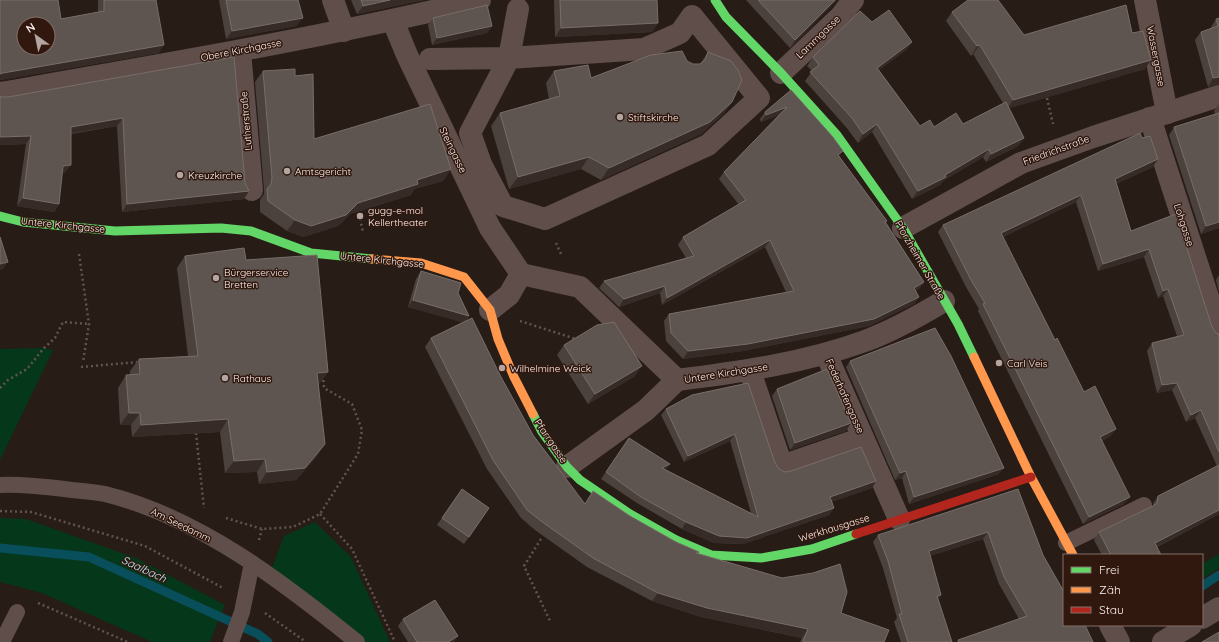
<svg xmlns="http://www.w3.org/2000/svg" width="1219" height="642" font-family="Quicksand,sans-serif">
<rect width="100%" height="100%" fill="#281c17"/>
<g fill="#05371a">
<polygon points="44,348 53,350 0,460 0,349"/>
<polygon points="0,518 26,519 136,558 225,605 210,642 152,642 42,593 0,582"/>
<polygon points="315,522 351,557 390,642 366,642 272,568 284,536"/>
<polygon points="1219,554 1219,568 1202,579 1202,564"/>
</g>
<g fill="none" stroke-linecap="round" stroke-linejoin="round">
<g stroke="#084e5b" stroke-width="9">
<polyline points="0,548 89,557 258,634 268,642"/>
<polyline points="1202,586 1219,575"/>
</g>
<g stroke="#635452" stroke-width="2.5" stroke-dasharray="2 3" stroke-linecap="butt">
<polyline points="1047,98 1053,124"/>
<polyline points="358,209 363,232"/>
<polyline points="556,243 562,256"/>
<polyline points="79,254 89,324 83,362"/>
<polyline points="520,321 576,339"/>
<polyline points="81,367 138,362"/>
<polyline points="0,388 8,380 27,369 44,348 55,338 63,322 89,324"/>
<polyline points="196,433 204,508"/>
<polyline points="0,511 31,512 145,546 223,588"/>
<polyline points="320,514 352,549 395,642"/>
<polyline points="226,518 262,529 293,527 320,514 358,454 362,430 352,404 324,388 323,377"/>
<polyline points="541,539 524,566 551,623"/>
<polyline points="259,540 262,529"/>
<polyline points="38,603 128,642"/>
<polyline points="265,613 306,642"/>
</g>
<g stroke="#604e4b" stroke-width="16">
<path d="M0,485C25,484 48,487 72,490C83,491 95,492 105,494C199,517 284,583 357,642"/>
<polyline points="1066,543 1144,505"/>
<polyline points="2,642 17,612"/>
<polyline points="231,642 242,612 252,563"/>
</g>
<g stroke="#604e4b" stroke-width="22">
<polyline points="333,0 344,31"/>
<polyline points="1145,0 1167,113"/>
<polyline points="393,21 407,55 490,228 521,274"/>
<polyline points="240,51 252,190"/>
<polyline points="430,59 509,58 644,49 680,33 692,16 759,98 708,145 545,219 503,206 481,164 470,133 509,58 518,9"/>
<polyline points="781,73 841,16 853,0"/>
<path d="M0,93C161,65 321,38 480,0"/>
<polyline points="1150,118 1219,331"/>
<polyline points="903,228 1021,163 1093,137 1219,96"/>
<path d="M521,274L580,287L677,380C741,372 804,363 865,341C892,331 919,316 944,301"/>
<polyline points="490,310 509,295 521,274"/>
<polyline points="826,354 899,519"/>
<polyline points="750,371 782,466 863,438"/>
<polyline points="567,467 646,410 677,380"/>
<polyline points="1202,618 1219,608"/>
<polyline points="1110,625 1119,642"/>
<polyline points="1163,642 1191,625"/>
</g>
<g stroke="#63d668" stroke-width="9">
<polyline points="715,0 726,17 781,73 837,135 903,228 958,324 974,357"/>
<polyline points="0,216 23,222 115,231 221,228 251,231 311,253 372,259"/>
<polyline points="533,414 542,432 567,467 580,480 630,514 676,540 711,555 761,558 812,549 856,534"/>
</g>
<g stroke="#ff974d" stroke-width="9">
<polyline points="372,259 421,263 464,277 490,310 498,339 514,377 533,414"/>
<polyline points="974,357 1031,477 1073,555"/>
</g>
<polyline stroke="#b3261e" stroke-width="9" points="856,534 1031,477"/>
</g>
<g fill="#4c423d">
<polygon points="0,0 61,19 98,12 98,0 156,0 159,53 0,80"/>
<polygon points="219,0 298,0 297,26 226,39"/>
<polygon points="351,0 424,0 357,14"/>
<polygon points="554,0 657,0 658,23 652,32 555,37"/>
<polygon points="746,0 837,0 790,48"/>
<polygon points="952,12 1024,35 1132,33 1145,69 1009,108 1024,138 1018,146 986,162 983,157 943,181 940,185 912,199 872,132 858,143 846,127 805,81 812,71 807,66 813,57 872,22 912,42 906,50 879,70 920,126 934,127 963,124 1003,103 973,54 971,56 946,21"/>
<polygon points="433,18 492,26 487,33 432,45 428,25"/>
<polygon points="1219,18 1219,84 1208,87 1195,40 1201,32 1211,28 1211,27 1216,19"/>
<polygon points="708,52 732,102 723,114 701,134 601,180 581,169 509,189 491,126 500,113 549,99 546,83 554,71 591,78 687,61 693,64 700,64"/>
<polygon points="234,57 245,183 249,191 244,199 122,212 117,126 71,134 65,173 62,173 59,204 54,212 17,206 26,144 0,145 0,96 2,97 8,97"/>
<polygon points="263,71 295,76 314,139 451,169 443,181 414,189 411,195 350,214 338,226 303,237 287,231 260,212 260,200 264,194 264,189 255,82"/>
<polygon points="791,90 839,156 886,222 924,282 919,289 915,291 919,297 914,304 869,326 743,351 683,359 666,341 664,321 669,314 786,292 765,247 662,305 660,293 619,307 599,288 604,281 686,258 678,245 683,237 739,205 719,179 724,172 779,115 761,122 760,119 765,112"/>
<polygon points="1219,104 1219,228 1201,234 1169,135 1174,127 1215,114 1214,111"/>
<polygon points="1142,138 1153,167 1116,184 1131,231 1176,214 1212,327 1216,333 1219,334 1219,514 1157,547 1161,555 1102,555 1094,540 1099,532 1153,507 1153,504 1158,496 1217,466 1195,418 1186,422 1172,390 1157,393 1147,351 1152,343 1177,336 1163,296 1158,298 1144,257 1098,271 1076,202 1003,237 1055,340 1084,392 1111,436 1102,441 1124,504 1083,524 978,311 979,309 966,287 938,232 943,225"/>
<polygon points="185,256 246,260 328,372 319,384 317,456 296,480 259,484 257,472 225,473 220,432 132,437 131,425 120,425 118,388 126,375 130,375 130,371 139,359 188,356 177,268"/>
<polygon points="421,271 458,293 469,316 466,321 501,377 533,435 584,504 630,516 676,542 699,552 698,554 841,613 884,642 800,642 802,638 701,617 652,601 587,567 535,530 521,518 487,469 425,347 431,338 463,322 408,307 416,279"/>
<polygon points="1219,275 1219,292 1216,280"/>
<polygon points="564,345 635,376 588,404 557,355"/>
<polygon points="850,361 999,474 909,504 902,478 895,480 846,367"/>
<polygon points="777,389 851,423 846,431 790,450 772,396"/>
<polygon points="692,395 775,463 779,469 785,472 876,481 872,488 831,502 834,508 829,515 743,544 714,543 682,529 637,503 601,479 629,438 666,470 751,513 730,441 684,462 661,415 666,409"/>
<polygon points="462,489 489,508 464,544 437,525"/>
<polygon points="1018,489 1043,555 1093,642 957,642 958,640 1019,619 999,584 983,539 930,556 941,595 938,600 952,642 901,642 894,622 897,618 883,568 873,542 878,535"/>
<polygon points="403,619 454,642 408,642 398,626"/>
</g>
<g fill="#362b26">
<polygon points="390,0 424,0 357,14 363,6"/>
<polygon points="835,0 837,0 790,48 795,40"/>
<polygon points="303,18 297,26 226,39 232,31"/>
<polygon points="658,23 652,32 555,37 561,28"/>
<polygon points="492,26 487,33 432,45 437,38"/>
<polygon points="912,42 906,50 871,76 877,68"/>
<polygon points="164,45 159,53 0,80 0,74 3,73"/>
<polygon points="980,45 973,54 971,56 977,46"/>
<polygon points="1151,60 1145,69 1007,109 1013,100"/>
<polygon points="1219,77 1219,84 1208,87 1213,78"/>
<polygon points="732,102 723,114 701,134 601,180 609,168"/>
<polygon points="787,107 782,114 761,122 766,115"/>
<polygon points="123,118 117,126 65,134 71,127"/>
<polygon points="877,124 872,132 858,143 863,134"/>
<polygon points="31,136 26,144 0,145 0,137"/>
<polygon points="1024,138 1018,146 986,162 991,154"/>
<polygon points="989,149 983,157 943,181 940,185 912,199 918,191"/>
<polygon points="589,157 581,169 509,189 518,177"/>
<polygon points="1158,159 1153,167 1110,187 1115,179"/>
<polygon points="71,165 65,173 58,173 63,166"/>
<polygon points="451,169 443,181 414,189 411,195 350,214 338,226 303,237 287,231 295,220 358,203 417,180"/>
<polygon points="249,191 244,199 122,212 127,204"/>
<polygon points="1081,195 1076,202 996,240 1001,233"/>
<polygon points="23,198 59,204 54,212 17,206"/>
<polygon points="1219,222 1219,228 1201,234 1206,226"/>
<polygon points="770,240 765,247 662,305 667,298"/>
<polygon points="1149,249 1144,257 1098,271 1103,264"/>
<polygon points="8,262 3,269 0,270 0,264"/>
<polygon points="924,282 919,289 909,296 914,288"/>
<polygon points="665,286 660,293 619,307 624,299"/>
<polygon points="1168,289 1163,296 1158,298 1163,291"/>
<polygon points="919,297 914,304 869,326 743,351 683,359 688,351"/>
<polygon points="413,300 469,316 464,323 408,307"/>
<polygon points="642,366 635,376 588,404 595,394"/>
<polygon points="328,372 319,384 309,385 317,373"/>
<polygon points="1177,383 1172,390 1157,393 1162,385"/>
<polygon points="1201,410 1195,418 1186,422 1191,415"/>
<polygon points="129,413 140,413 131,425 120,425"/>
<polygon points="228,419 220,432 132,437 141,425"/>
<polygon points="851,423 846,431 790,450 795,443"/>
<polygon points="1116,429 1111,436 1095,445 1100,437"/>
<polygon points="735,434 730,441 684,462 688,456"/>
<polygon points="325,444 317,456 296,480 259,484 267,472"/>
<polygon points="265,459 257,472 225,473 234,461"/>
<polygon points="670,464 665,471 662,468"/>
<polygon points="1004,468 999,474 909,504 914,497"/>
<polygon points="906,471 902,478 895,480 900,473"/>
<polygon points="876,481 872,488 825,504 830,497"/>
<polygon points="1130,497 1124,504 1083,524 1089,517"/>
<polygon points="834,508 829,515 743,544 714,543 682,529 686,522 719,536"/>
<polygon points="1219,510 1219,514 1150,550 1155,543"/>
<polygon points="988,532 983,539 924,558 929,551"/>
<polygon points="658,593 808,629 802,638 701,617 652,601"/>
<polygon points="941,595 936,602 937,596"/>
<polygon points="458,636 454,642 448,642"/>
</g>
<g fill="#5f5550" stroke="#786d68" fill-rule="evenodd">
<path d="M0,0H58L61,19L104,11V0H156L164,45L3,73L0,74ZM24,24H48V48H24Z"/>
<polygon points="226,0 298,0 303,18 232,31"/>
<polygon points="361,0 390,0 363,6"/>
<polygon points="560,0 657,0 658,23 561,28"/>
<polygon points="758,0 835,0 795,40"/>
<polygon points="968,0 998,0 1024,35 1126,5 1132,33 1143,31 1151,60 1013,100 980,45 977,46 952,12"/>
<polygon points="487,5 492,26 437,38 433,18"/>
<polygon points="889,10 912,42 877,68 920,126 930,120 934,127 956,113 963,124 1006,102 1024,138 991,154 989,149 945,175 946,177 918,191 877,124 863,134 852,118 810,72 819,65 813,57 860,11 872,22"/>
<polygon points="1219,18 1219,77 1213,78 1201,32 1218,26 1216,19"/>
<polygon points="682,51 687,61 693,64 700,64 705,60 708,52 731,61 738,70 742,80 732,102 710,122 609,168 589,157 518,177 500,113 560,96 554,71 588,65 591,78 651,55"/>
<polygon points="234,57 245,183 249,191 127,204 123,118 71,127 71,165 63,166 59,204 23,198 31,136 0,137 0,96 2,97 8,97"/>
<polygon points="295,69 295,76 313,74 314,139 430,104 451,169 417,180 418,184 358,203 346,215 311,226 295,220 268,201 267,189 271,184 272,178 263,71"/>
<polygon points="791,90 832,136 843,151 838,155 887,221 885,222 924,282 914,288 919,297 874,319 748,344 688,351 671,333 669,314 794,291 770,240 667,298 665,286 624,299 604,281 694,256 683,237 746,200 724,172 787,107 766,115 765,112"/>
<polygon points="1219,113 1219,222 1206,226 1174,127"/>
<polygon points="1140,133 1142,138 1150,136 1158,159 1115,179 1131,231 1176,214 1212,327 1216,333 1219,334 1219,452 1201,410 1191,415 1177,383 1162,385 1152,343 1184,335 1168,289 1163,291 1149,249 1103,264 1081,195 1001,233 1055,340 1057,338 1084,392 1095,386 1116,429 1100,437 1130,497 1089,517 983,304 985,303 971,280 943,225"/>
<polygon points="0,237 8,262 0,264"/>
<polygon points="244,248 246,260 317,255 328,372 317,373 325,444 305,468 267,472 265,459 234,461 228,419 141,425 140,413 129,413 126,375 140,374 139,359 198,356 185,256"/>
<polygon points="421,271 461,283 458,293 469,316 413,300"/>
<polygon points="472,318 501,377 533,435 585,504 593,491 630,516 676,542 699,552 696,553 782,578 813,573 840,564 847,592 841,613 889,630 884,642 805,642 803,641 808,629 707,608 658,593 593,558 541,521 527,510 493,460 431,338"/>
<polygon points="614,322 642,366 595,394 564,345 597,325"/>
<polygon points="935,328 951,356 1004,468 914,497 906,471 900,473 850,361"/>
<polygon points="827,369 851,423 795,443 777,389"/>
<polygon points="748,383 775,463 779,469 785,472 791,471 861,447 876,481 830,497 834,508 747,538 719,536 686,522 641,497 606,472 629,438 670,464 662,468 758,517 735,434 688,456 666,409 692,395"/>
<polygon points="1219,465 1219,510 1155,543 1161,555 1111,555 1099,532 1153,506 1157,503 1158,496"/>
<polygon points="462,489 489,508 469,537 442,518"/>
<polygon points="1018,489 1043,555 1064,592 1064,625 1085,625 1093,642 959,642 958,640 1027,616 1004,577 988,532 929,551 941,595 937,596 952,642 908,642 899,614 902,614 888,561 878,535"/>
<polygon points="435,600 458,636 448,642 417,642 403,619"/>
<polygon points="1219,632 1219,642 1202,642"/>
</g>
<g fill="#b3a6a1" stroke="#30180f" stroke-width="1.5">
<circle cx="620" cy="117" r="4"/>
<circle cx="287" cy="171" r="4"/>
<circle cx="180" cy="175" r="4"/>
<circle cx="360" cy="216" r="4"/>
<circle cx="216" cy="278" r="4"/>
<circle cx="999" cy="363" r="4"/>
<circle cx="502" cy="368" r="4"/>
<circle cx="225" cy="378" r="4"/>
</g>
<g text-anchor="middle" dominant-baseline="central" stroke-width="3" stroke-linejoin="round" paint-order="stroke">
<g font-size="10" fill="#fef0eb" stroke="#30180f">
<text transform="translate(818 37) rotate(-44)">Lammgasse</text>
<text transform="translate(241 50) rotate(-11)">Obere Kirchgasse</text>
<text transform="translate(1156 56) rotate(79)">Wassergasse</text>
<text transform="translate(246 121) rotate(-95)">Lutherstraße</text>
<text transform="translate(453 150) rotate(64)">Steingasse</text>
<text transform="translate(1056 150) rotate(-20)">Friedrichstraße</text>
<text transform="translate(63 225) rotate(6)">Untere Kirchgasse</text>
<text transform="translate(1184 225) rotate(72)">Lohgasse</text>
<text transform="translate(382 260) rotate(6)">Untere Kirchgasse</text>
<text transform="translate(920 260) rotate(60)">Pforzheimer Straße</text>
<text transform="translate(726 373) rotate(-9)">Untere Kirchgasse</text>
<text transform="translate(845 396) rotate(66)">Federhafengasse</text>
<text transform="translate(551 441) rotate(56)">Pfarrgasse</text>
<text transform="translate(181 525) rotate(26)">Am Seedamm</text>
<text transform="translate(834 528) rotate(-17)">Werkhausgasse</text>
</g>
<g font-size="10" fill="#fef0eb" stroke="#30180f" text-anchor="start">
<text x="628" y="117">Stiftskirche</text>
<text x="295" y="171">Amtsgericht</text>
<text x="188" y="175">Kreuzkirche</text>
<text x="368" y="210">gugg-e-mol<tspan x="368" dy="12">Kellertheater</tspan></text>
<text x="224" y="272">Bürgerservice<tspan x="224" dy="12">Bretten</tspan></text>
<text x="1007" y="363">Carl Veis</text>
<text x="510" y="368">Wilhelmine Weick</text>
<text x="233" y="378">Rathaus</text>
</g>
<g font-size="11" font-style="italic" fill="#b8effe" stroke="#30180f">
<text transform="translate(144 569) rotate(25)">Saalbach</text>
</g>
</g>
<rect x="1063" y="554" width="140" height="72" fill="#30180f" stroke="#826e67"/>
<rect x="1071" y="567" width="20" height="6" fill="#63d668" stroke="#826e67"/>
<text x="1099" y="574" font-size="12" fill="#fef0eb">Frei</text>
<rect x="1071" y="587" width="20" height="6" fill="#ff974d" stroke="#826e67"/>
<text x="1099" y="594" font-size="12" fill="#fef0eb">Zäh</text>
<rect x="1071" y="607" width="20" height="6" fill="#b3261e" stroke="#826e67"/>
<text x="1099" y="614" font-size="12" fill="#fef0eb">Stau</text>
<g transform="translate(36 36) rotate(327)"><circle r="19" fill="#30180f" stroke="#826e67"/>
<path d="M0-3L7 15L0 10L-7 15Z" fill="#b3a6a1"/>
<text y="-6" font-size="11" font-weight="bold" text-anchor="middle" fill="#fef0eb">N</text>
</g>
</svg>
